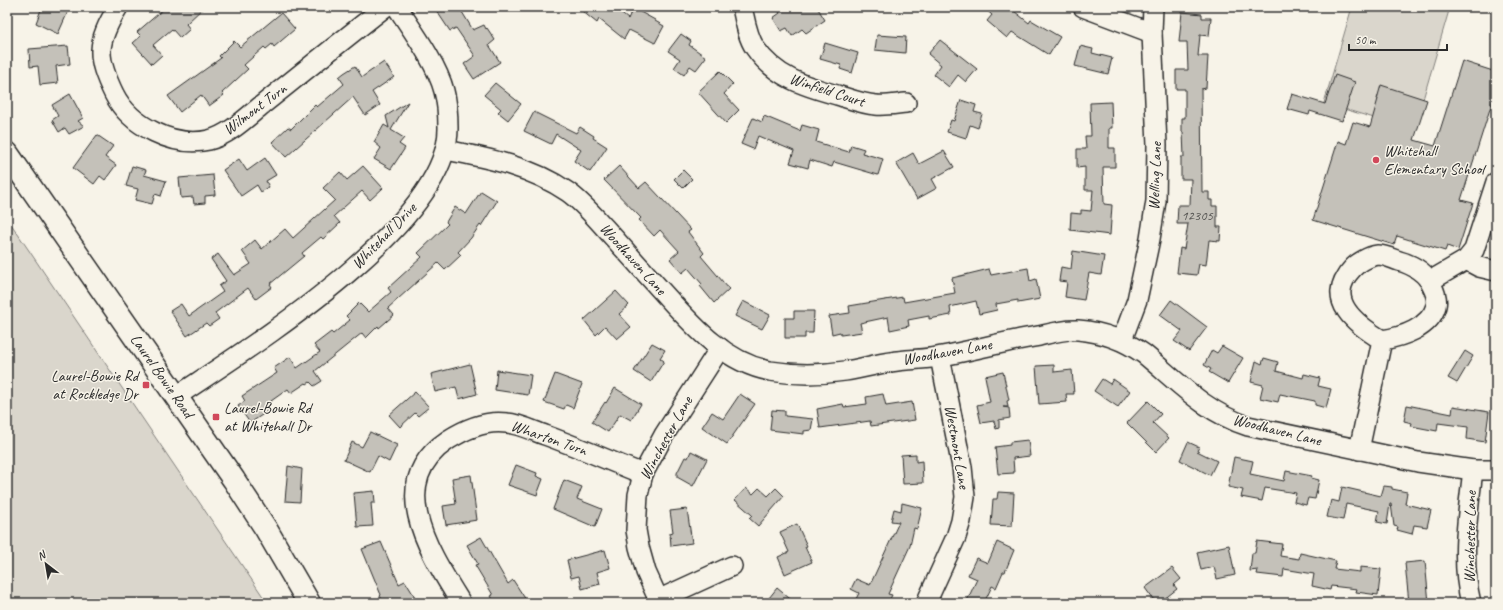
<svg xmlns="http://www.w3.org/2000/svg" width="1503" height="610" font-family="Caveat,sans-serif">
<rect width="100%" height="100%" fill="#f7f3e8"/>
<filter id="ink" filterUnits="userSpaceOnUse"><feTurbulence type="fractalNoise" baseFrequency=".025" numOctaves="2"/><feDisplacementMap in="SourceGraphic" scale="8" xChannelSelector="R" yChannelSelector="G"/><feConvolveMatrix kernelMatrix="1 2 1 2 8 2 1 2 1" color-interpolation-filters="sRGB"/></filter>
<g filter="url(#ink)">
<g fill="#dad6cc" stroke="#82807c">
<polygon points="1352,7 1450,7 1414,130 1324,103"/>
<polygon points="7,218 264,598 265,603 7,603"/>
</g>
<g fill="#c4c1b9" stroke="#2b2b2b">
<polygon points="42,7 70,7 58,34 36,23"/>
<polygon points="166,7 204,7 186,24 190,29 180,38 172,29 153,45 162,55 152,64 133,43 141,36 137,32"/>
<polygon points="434,7 459,7 473,30 484,25 486,29 487,28 495,40 489,45 500,62 474,79 464,64 475,56 456,28 450,31"/>
<polygon points="577,7 613,7 628,19 633,8 655,20 655,21 664,26 655,43 629,30 624,39 599,19 597,23"/>
<polygon points="776,7 817,7 825,20 806,33 802,29 792,36 787,28 781,31 773,18 780,13"/>
<polygon points="983,7 1009,7 1029,23 1031,20 1060,37 1049,55 1012,32 1007,38 987,21 992,15"/>
<polygon points="1182,12 1202,14 1202,18 1211,18 1209,36 1200,35 1198,56 1208,56 1206,88 1201,89 1202,192 1209,192 1209,200 1212,200 1212,206 1217,206 1217,227 1221,227 1220,241 1209,240 1206,265 1199,264 1197,275 1177,273 1180,248 1184,249 1188,224 1177,224 1178,205 1190,205 1191,179 1181,179 1181,157 1184,157 1183,132 1182,132 1182,118 1185,118 1185,89 1176,89 1176,70 1188,70 1187,42 1179,42"/>
<polygon points="281,13 295,29 274,47 272,44 266,49 264,47 244,65 248,69 222,93 224,95 209,106 201,95 180,112 168,96 221,58 219,56 234,41 240,47"/>
<polygon points="681,34 691,41 689,45 706,57 696,70 690,66 684,75 674,68 680,59 668,51"/>
<polygon points="877,35 906,37 905,53 875,50"/>
<polygon points="940,40 977,69 966,82 958,75 949,87 934,75 941,65 928,54"/>
<polygon points="825,43 858,53 852,73 840,69 841,65 820,59"/>
<polygon points="68,46 70,64 56,66 58,83 40,85 38,66 30,67 29,49"/>
<polygon points="1080,46 1093,49 1092,53 1112,58 1108,74 1075,66"/>
<polygon points="1462,61 1496,72 1496,90 1461,200 1473,203 1458,250 1447,246 1445,251 1397,236 1394,245 1313,220 1338,141 1346,144 1353,122 1370,127 1378,99 1377,99 1381,85 1427,100 1414,140 1435,146"/>
<polygon points="384,62 394,77 372,92 380,105 365,115 353,97 286,157 272,142 288,127 291,129 315,105 317,107 344,84 339,77 344,73 355,66 362,77"/>
<polygon points="720,71 733,84 724,94 739,110 726,123 698,92"/>
<polygon points="1335,75 1355,82 1342,121 1310,111 1309,115 1287,109 1292,94 1325,104"/>
<polygon points="495,83 521,104 508,120 498,112 501,109 484,95"/>
<polygon points="70,94 83,118 78,121 84,126 69,134 65,128 59,132 52,120 58,116 52,105"/>
<polygon points="961,100 976,105 974,112 982,114 978,128 970,125 966,138 947,132 951,120 954,121"/>
<polygon points="408,102 391,130 404,138 399,144 405,148 391,169 374,159 381,148 374,142 384,125 389,128 386,116"/>
<polygon points="1111,102 1112,128 1109,128 1109,148 1115,148 1115,167 1103,167 1104,204 1112,205 1110,235 1070,230 1071,213 1081,214 1081,210 1091,211 1093,190 1085,190 1085,167 1077,168 1077,149 1086,149 1085,136 1091,136 1090,103"/>
<polygon points="534,112 576,133 580,127 594,136 593,138 607,147 590,172 574,161 581,150 556,134 551,144 524,131"/>
<polygon points="764,116 800,131 802,125 819,130 816,142 849,152 851,145 864,149 862,153 883,159 878,175 834,162 832,167 810,160 808,168 790,163 794,151 758,136 753,149 741,144 753,118 762,122"/>
<polygon points="97,135 113,146 105,157 116,165 105,180 100,176 94,184 73,168"/>
<polygon points="944,151 954,167 932,179 937,188 917,199 896,163 913,153 919,164"/>
<polygon points="265,158 276,175 266,181 269,187 261,192 257,185 241,196 223,170 239,159 247,171"/>
<polygon points="132,166 146,170 144,175 166,181 161,196 155,194 152,204 135,200 138,189 126,186"/>
<polygon points="363,166 383,188 370,200 362,191 334,216 340,223 323,239 321,237 302,253 304,256 270,284 272,287 256,299 248,288 215,313 219,319 209,326 206,323 187,336 170,311 181,304 189,316 223,292 219,286 226,281 211,259 218,254 234,275 251,264 242,251 255,240 262,249 285,229 293,238 335,200 323,188 340,172 347,180"/>
<polygon points="619,166 639,188 646,182 691,230 688,232 704,253 701,256 729,289 714,303 700,286 702,284 688,268 682,273 670,259 679,251 660,230 654,236 639,220 641,218 604,180"/>
<polygon points="683,170 692,179 683,188 674,179"/>
<polygon points="213,175 215,195 205,196 205,203 194,204 193,197 181,198 179,178"/>
<polygon points="481,191 497,201 481,226 480,225 471,238 458,252 461,255 445,270 438,263 388,308 394,315 379,328 378,326 366,338 362,333 315,371 322,381 314,386 310,382 307,384 306,383 291,393 288,389 264,406 268,411 250,423 238,406 245,401 242,396 277,373 274,368 290,357 297,368 320,352 314,345 331,332 333,334 350,320 346,316 359,303 368,312 391,292 388,288 422,257 418,253 448,224 446,222 455,207 466,214"/>
<polygon points="1073,251 1104,256 1101,275 1089,273 1084,300 1065,297 1067,282 1059,281 1061,267 1071,269"/>
<polygon points="1028,268 1030,281 1036,279 1040,299 1018,303 1018,300 996,304 997,310 979,314 976,301 950,307 951,315 929,319 929,316 908,320 909,326 890,330 888,317 860,323 862,332 841,335 840,332 832,334 829,316 850,313 849,306 903,297 904,302 955,293 952,278 989,269 991,275"/>
<polygon points="616,291 629,305 619,314 631,327 617,339 605,326 596,335 584,320"/>
<polygon points="1171,300 1207,327 1189,351 1174,341 1182,331 1160,315"/>
<polygon points="743,301 770,315 762,329 735,316"/>
<polygon points="794,311 814,311 813,333 805,333 805,338 785,338 785,318 794,318"/>
<polygon points="652,343 665,350 660,358 664,361 651,382 634,371"/>
<polygon points="1222,346 1243,358 1228,383 1209,372 1211,369 1204,365 1212,350 1217,353"/>
<polygon points="1465,351 1473,356 1457,383 1448,378"/>
<polygon points="1264,358 1278,362 1276,371 1303,378 1304,374 1320,378 1318,386 1331,389 1326,408 1315,405 1315,401 1280,394 1278,402 1260,398 1263,385 1251,382 1256,361 1262,364"/>
<polygon points="470,364 477,394 459,399 456,387 435,392 431,374"/>
<polygon points="1054,365 1054,372 1072,370 1074,394 1066,394 1067,402 1039,404 1036,366"/>
<polygon points="497,370 531,375 528,395 495,390"/>
<polygon points="1003,372 1009,400 1007,401 1008,407 1003,407 1009,408 1010,418 999,420 999,428 996,429 994,421 981,423 977,405 990,402 985,376"/>
<polygon points="555,374 582,384 573,408 566,405 564,409 544,402"/>
<polygon points="1102,379 1110,384 1113,379 1130,391 1118,407 1094,391"/>
<polygon points="615,388 641,404 631,420 620,414 608,432 592,422 605,402 606,403"/>
<polygon points="415,392 429,407 418,416 415,413 400,427 389,415"/>
<polygon points="740,394 755,404 727,444 702,427 712,412 723,419"/>
<polygon points="883,394 886,406 912,402 915,420 871,426 870,421 820,428 817,409 843,404 844,407 867,404 866,397"/>
<polygon points="1148,401 1161,414 1153,423 1169,438 1156,452 1127,423"/>
<polygon points="1407,405 1452,414 1453,406 1489,412 1485,442 1467,439 1468,427 1438,423 1437,431 1411,426 1412,423 1404,421"/>
<polygon points="772,410 785,411 785,416 813,419 811,430 804,431 804,434 770,430"/>
<polygon points="370,432 397,445 389,462 378,456 370,472 344,460 352,442 362,447"/>
<polygon points="1028,440 1030,456 1013,458 1014,473 998,474 995,447 1010,445 1010,442"/>
<polygon points="1188,442 1199,447 1197,451 1217,461 1210,475 1180,460"/>
<polygon points="691,451 707,459 693,486 677,477 677,473 685,457 688,458"/>
<polygon points="916,454 916,462 922,461 923,483 903,484 901,455"/>
<polygon points="1234,457 1253,461 1250,474 1284,481 1286,471 1312,476 1311,478 1319,480 1315,499 1308,498 1306,505 1294,502 1296,493 1265,488 1262,501 1241,497 1243,490 1228,487"/>
<polygon points="516,465 537,473 536,476 543,479 537,495 508,485"/>
<polygon points="288,466 302,469 300,502 285,501"/>
<polygon points="471,475 477,520 446,525 443,506 456,504 452,478"/>
<polygon points="564,480 582,487 577,499 602,509 595,527 553,509"/>
<polygon points="1384,486 1392,487 1392,489 1407,492 1405,504 1431,510 1427,527 1414,525 1412,534 1397,530 1398,527 1394,526 1391,504 1390,504 1387,524 1377,522 1379,511 1346,504 1343,520 1327,517 1331,500 1339,502 1342,487 1381,496"/>
<polygon points="746,488 753,494 759,488 768,496 776,488 784,496 758,526 749,518 752,515 735,500"/>
<polygon points="374,491 375,503 371,503 373,526 357,527 354,493"/>
<polygon points="998,492 1014,493 1012,526 991,525 993,499 997,499"/>
<polygon points="902,503 922,508 917,529 914,528 910,546 888,594 892,595 888,603 854,603 859,593 851,589 856,579 870,585 899,522 891,521 894,509 901,511"/>
<polygon points="687,509 692,543 671,546 670,533 673,532 670,511"/>
<polygon points="797,524 807,546 805,547 812,562 785,574 778,557 789,552 780,532"/>
<polygon points="481,537 508,584 513,580 528,603 495,603 491,596 493,595 475,565 478,564 467,545"/>
<polygon points="1257,541 1282,544 1280,556 1299,559 1300,553 1336,561 1334,569 1360,572 1360,567 1381,569 1378,595 1356,592 1357,589 1331,586 1330,590 1312,586 1314,574 1284,569 1283,577 1257,574 1258,570 1250,571 1252,553 1255,553"/>
<polygon points="381,542 399,584 405,581 415,597 405,603 384,603 380,596 381,595 362,549"/>
<polygon points="997,542 1014,550 1005,572 1003,572 996,588 992,586 984,603 966,603 977,579 968,575 976,558 988,563"/>
<polygon points="1229,545 1235,575 1217,579 1214,567 1201,570 1197,552"/>
<polygon points="605,550 610,568 597,572 600,584 582,589 579,576 571,578 567,560"/>
<polygon points="1425,561 1429,603 1409,603 1405,563"/>
<polygon points="1172,568 1181,579 1174,585 1177,589 1159,603 1156,603 1145,588"/>
<polygon points="777,588 795,603 765,603"/>
</g>
<g fill="none" stroke-linecap="round" stroke-linejoin="round">
<g stroke="#2b2b2b" stroke-width="22">
<g id="minor">
<path d="M118,7C96,43 96,57 114,94C130,126 174,148 209,140C229,135 246,118 262,105C303,72 344,39 385,7"/>
<path d="M742,7C745,20 747,36 755,48C775,77 804,86 837,95C850,99 862,104 876,105C885,106 896,104 906,103"/>
<polyline points="1083,7 1152,33"/>
<path d="M446,150C488,158 532,167 568,192C582,202 594,216 605,228C623,248 640,267 658,287C689,321 722,362 770,371C795,375 819,375 845,371C860,369 875,364 891,362C908,359 926,360 942,356C975,350 1006,341 1039,336C1051,333 1065,329 1078,330C1102,332 1124,340 1144,354C1178,382 1205,412 1248,426L1418,462L1473,470H1496"/>
<polyline points="1466,260 1479,267 1496,271"/>
<polyline points="1430,281 1466,260 1474,250 1496,182"/>
<polyline points="1122,340 1137,300 1150,239 1156,201 1157,145 1152,33 1153,7"/>
<path d="M177,396C250,347 450,223 448,127C448,116 447,102 444,91C437,64 412,30 397,7"/>
<path d="M1359,450L1382,340C1402,337 1430,328 1436,306C1438,299 1435,292 1432,286C1426,272 1413,265 1399,261C1393,259 1385,255 1378,255C1369,256 1357,263 1352,269C1323,300 1357,325 1382,340"/>
<polyline points="658,600 732,566"/>
<path d="M461,603C431,554 383,484 448,440C465,429 486,420 507,423C520,424 533,431 545,435C578,447 610,461 643,474"/>
<polyline points="660,603 646,572 639,547 636,530 638,495 643,474 664,435 720,348"/>
<polyline points="926,603 956,537 961,521 965,497 962,467 940,357"/>
<path d="M1471,603C1460,560 1468,513 1473,470"/>
</g>
</g>
<g stroke="#2b2b2b" stroke-width="25">
<polyline id="major" points="7,153 234,480 266,529 309,603"/>
</g>
<use href="#minor" stroke="#f7f3e8" stroke-width="19"/>
<use href="#major" stroke="#f7f3e8" stroke-width="22"/>
</g>
</g>
<g fill="#d1495b" stroke="#f7f3e8" stroke-width="1.5">
<circle cx="1376" cy="160" r="4"/>
<rect x="142" y="381" width="8" height="8" rx="2"/>
<rect x="212" y="413" width="8" height="8" rx="2"/>
</g>
<g text-anchor="middle" dominant-baseline="central" stroke-width="3" stroke-linejoin="round" paint-order="stroke">
<g font-size="14" fill="#51504e">
<text x="1197" y="215">12305</text>
</g>
<g font-size="16" fill="#2b2b2b" stroke="#f7f3e8">
<text transform="translate(827 90) rotate(18)">Winfield Court</text>
<text transform="translate(255 109) rotate(-37)">Wilmont Turn</text>
<text transform="translate(1155 176) rotate(-88)">Welling Lane</text>
<text transform="translate(384 236) rotate(-46)">Whitehall Drive</text>
<text transform="translate(633 259) rotate(48)">Woodhaven Lane</text>
<text transform="translate(947 352) rotate(-10)">Woodhaven Lane</text>
<text transform="translate(162 376) rotate(55)">Laurel Bowie Road</text>
<text transform="translate(1277 430) rotate(14)">Woodhaven Lane</text>
<text transform="translate(549 438) rotate(19)">Wharton Turn</text>
<text transform="translate(666 438) rotate(-61)">Winchester Lane</text>
<text transform="translate(957 447) rotate(80)">Westmont Lane</text>
<text transform="translate(1470 537) rotate(-89)">Winchester Lane</text>
</g>
<g font-size="16" fill="#2b2b2b" stroke="#f7f3e8" text-anchor="start">
<text x="1384" y="151">Whitehall<tspan x="1384" dy="18">Elementary School</tspan></text>
<text x="138" y="376" text-anchor="end">Laurel-Bowie Rd<tspan x="138" dy="18">at Rockledge Dr</tspan></text>
<text x="224" y="408">Laurel-Bowie Rd<tspan x="224" dy="18">at Whitehall Dr</tspan></text>
</g>
</g>
<rect width="1503" height="610" fill="none" stroke="#f7f3e8" stroke-width="24"/>
<rect x="12" y="12" width="1479" height="586" fill="none" stroke="#2b2b2b" stroke-width="1.5" filter="url(#ink)"/>
<g transform="translate(46 564) rotate(329)" stroke="#f7f3e8" stroke-width="3" paint-order="stroke">
<path d="M0-3L7 15L0 10L-7 15Z" fill="#2b2b2b"/>
<text y="-6" font-size="11" font-weight="bold" text-anchor="middle" fill="#2b2b2b">N</text>
</g>
<path d="M1349 44v6h98v-6" fill="none" stroke="#2b2b2b" stroke-width="2"/>
<text x="1355" y="44" font-size="12" fill="#2b2b2b" stroke="#f7f3e8" stroke-width="3" paint-order="stroke">50 m</text>
</svg>
